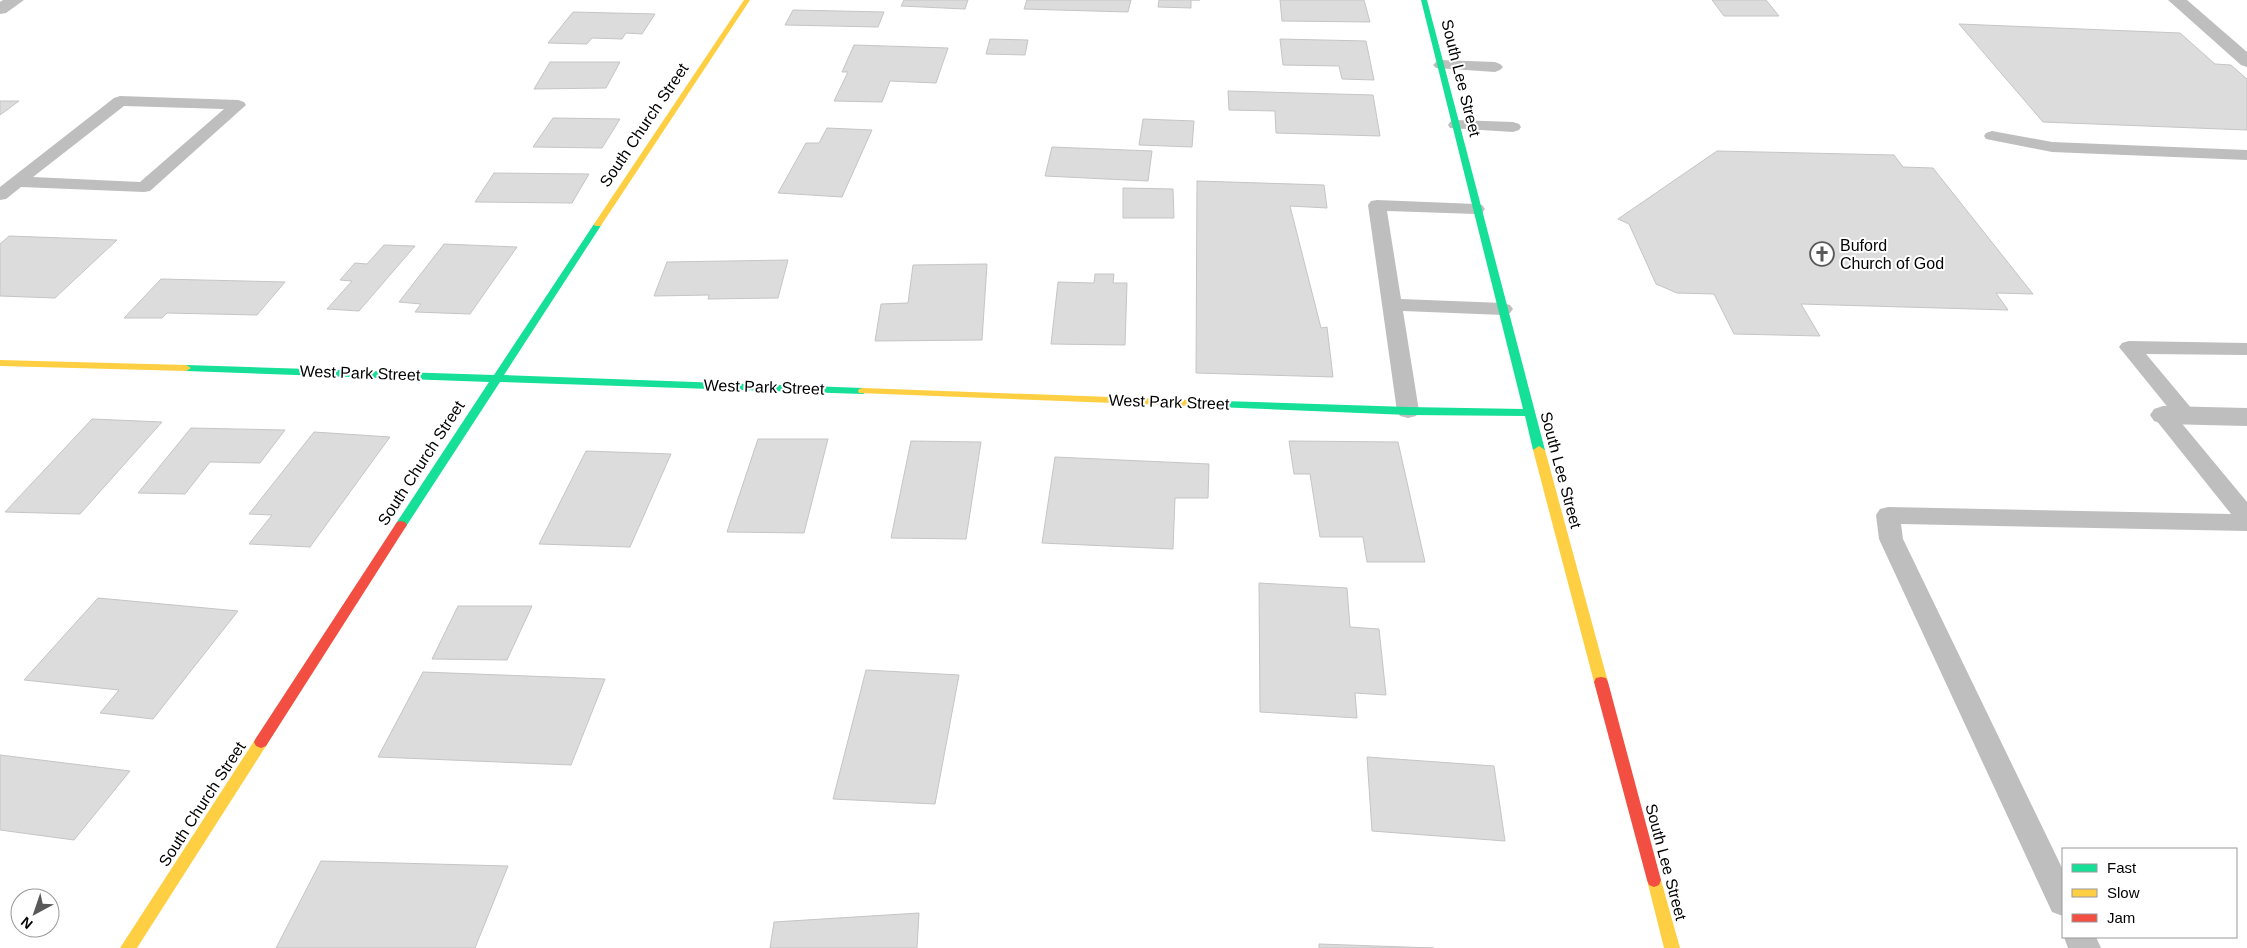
<svg xmlns="http://www.w3.org/2000/svg" width="2247" height="948" font-family="Helvetica,sans-serif">
<rect width="100%" height="100%" fill="#fff"/>
<g fill="#dcdcdc" stroke="#c5c5c5">
<polygon points="904,0 968,0 965,9 901,6"/>
<polygon points="1027,0 1131,0 1128,12 1024,9"/>
<polygon points="1159,0 1200,0 1191,0 1191,8 1158,7"/>
<polygon points="1280,0 1364,0 1370,22 1282,21"/>
<polygon points="1712,0 1766,0 1779,16 1724,16"/>
<polygon points="793,10 884,12 878,27 785,25"/>
<polygon points="573,12 655,14 642,34 626,33 622,39 592,38 587,44 548,43"/>
<polygon points="1959,24 2180,33 2215,64 2231,65 2247,79 2247,130 2043,122"/>
<polygon points="990,39 1028,40 1025,55 986,54"/>
<polygon points="1280,39 1366,41 1374,80 1342,79 1339,66 1283,65"/>
<polygon points="854,45 948,48 936,83 890,81 882,102 834,101 848,72 842,72"/>
<polygon points="550,62 620,62 606,88 534,89"/>
<polygon points="1228,91 1373,95 1380,136 1276,133 1275,111 1229,110"/>
<polygon points="0,101 19,101 0,115"/>
<polygon points="553,118 620,119 602,148 533,147"/>
<polygon points="1143,119 1194,121 1192,147 1139,145"/>
<polygon points="827,128 872,130 842,197 778,193 806,143 819,143"/>
<polygon points="1052,147 1152,151 1148,181 1045,176"/>
<polygon points="1717,151 1894,155 1903,167 1933,168 2033,294 1996,293 2008,310 1801,304 1820,336 1734,334 1714,294 1677,293 1656,284 1629,224 1618,219"/>
<polygon points="494,173 589,174 572,203 475,202"/>
<polygon points="1197,181 1324,185 1327,208 1290,206 1321,328 1327,327 1333,377 1196,373"/>
<polygon points="1123,188 1173,189 1174,218 1123,218"/>
<polygon points="9,236 117,240 55,298 0,296 0,244"/>
<polygon points="444,244 517,247 470,314 415,312 421,304 399,302"/>
<polygon points="384,245 415,246 359,311 327,309 352,281 340,280 355,263 367,264"/>
<polygon points="788,260 778,298 708,299 709,295 654,296 667,262"/>
<polygon points="987,264 982,340 875,341 881,304 908,303 913,265"/>
<polygon points="1095,274 1114,274 1113,283 1127,283 1125,345 1051,344 1058,282 1094,283"/>
<polygon points="161,279 285,282 257,315 167,313 162,318 124,318"/>
<polygon points="92,419 162,422 80,514 5,512"/>
<polygon points="191,428 285,430 260,463 210,462 185,494 138,493"/>
<polygon points="314,432 390,437 310,547 249,544 272,515 249,514"/>
<polygon points="758,439 828,439 804,533 727,532"/>
<polygon points="911,441 981,442 966,539 891,538"/>
<polygon points="1289,441 1398,442 1425,562 1367,562 1363,537 1320,537 1310,474 1294,474"/>
<polygon points="586,451 671,454 630,547 539,544"/>
<polygon points="1055,457 1209,464 1208,498 1175,498 1173,549 1042,543"/>
<polygon points="1259,583 1347,588 1350,627 1379,629 1386,695 1355,693 1357,718 1260,712"/>
<polygon points="98,598 238,611 153,719 100,713 119,690 24,680"/>
<polygon points="458,606 532,606 507,660 432,659"/>
<polygon points="866,670 959,675 935,804 833,799"/>
<polygon points="423,672 605,679 571,765 378,757"/>
<polygon points="0,755 130,771 74,840 0,830"/>
<polygon points="1367,757 1494,766 1505,841 1372,831"/>
<polygon points="321,861 508,866 475,948 276,948"/>
<polygon points="919,913 917,948 770,948 774,922"/>
<polygon points="1319,944 1434,948 1319,948"/>
</g>
<g fill="none" stroke-linecap="round" stroke-linejoin="round">
<g fill="#bebebe" fill-rule="evenodd">
<polygon points="1441,60 1495,62 1500,64 1503,67 1500,70 1495,72 1436,68 1433,65 1436,62"/>
<path d="M120,96L238,100L244,102L246,105L150,191L144,192L21,187L6,199L0,200V187L114,98ZM124,106L224,109L140,182L33,177Z"/>
<polygon points="1456,120 1513,122 1519,124 1521,127 1519,130 1513,132 1450,128 1448,125 1450,122"/>
<polygon points="1992,131 2052,142 2247,150 2247,160 2052,152 1986,139 1984,136 1986,133"/>
<polygon points="1377,200 1476,204 1482,205 1485,209 1482,213 1476,214 1387,211 1401,299 1503,303 1510,305 1513,309 1510,313 1503,315 1403,311 1419,411 1416,416 1408,418 1400,416 1397,411 1368,205 1371,201"/>
<polygon points="2129,341 2247,343 2247,355 2146,354 2197,415 2194,420 2186,422 2179,420 2247,502 2247,531 1901,524 1903,539 2063,870 2063,916 2052,912 1879,539 1876,515 1880,509 1888,507 2231,514 2152,415 2155,410 2163,408 2170,410 2119,347 2122,343"/>
<polygon points="2064,937 2096,937 2101,948 2068,948"/>
</g>
<g fill="#bebebe" fill-rule="evenodd">
<polygon points="3,0 24,0 6,13 0,14 0,2"/>
<polygon points="2168,0 2187,0 2247,52 2247,67 2241,65"/>
<polygon points="2163,406 2247,408 2247,426 2163,424 2154,421 2150,415 2154,409"/>
</g>
<g fill="#16e098" fill-rule="evenodd">
<polygon points="1421,0 1427,0 1545,450 1539,454 1533,450 1525,416 1408,415 1191,406 1186,403 1191,400 1408,407 1523,409"/>
<polygon points="598,221 602,224 504,375 863,388 868,391 863,394 500,382 405,528 397,528 395,525 397,522 489,382 186,371 181,368 186,365 494,375 594,224"/>
</g>
<g fill="#ffcf43" fill-rule="evenodd">
<polygon points="744,0 750,0 602,224 601,226 595,226 594,224"/>
<polygon points="0,360 186,365 191,368 186,371 0,366"/>
<polygon points="863,388 1191,400 1196,403 1191,406 859,393 858,391 859,389"/>
<polygon points="1539,446 1545,450 1608,682 1606,686 1601,687 1596,686 1594,682 1533,450"/>
<polygon points="261,736 266,738 268,742 266,746 137,948 120,948 256,738"/>
<polygon points="1654,873 1659,875 1661,880 1680,948 1664,948 1647,880 1649,875"/>
</g>
<g fill="#f24e42" fill-rule="evenodd">
<polygon points="401,521 405,522 407,525 405,528 266,746 261,748 256,746 254,742 256,738 397,522"/>
<polygon points="1601,677 1606,678 1608,682 1661,880 1659,885 1654,887 1649,885 1647,880 1594,682 1596,678"/>
</g>
</g>
<defs>
<g id="church-ring" transform="scale(1.25)"><circle r="9.5" fill="#fff" stroke="#595959" stroke-width="1.5"/><path d="M-1.2-6h2.4v3.5h3.3v2.4h-3.3V6h-2.4V-.1h-3.3v-2.4h3.3Z" fill="#595959"/></g>
</defs>
<g fill-rule="evenodd">
<use href="#church-ring" x="1822" y="254"/>
</g>
<g text-anchor="middle" dominant-baseline="central" stroke-width="4" stroke-linejoin="round" paint-order="stroke">
<g font-size="16" fill="#000" stroke="#fff">
<text transform="translate(1461 78) rotate(76)">South Lee Street</text>
<text transform="translate(644 125) rotate(-56)">South Church Street</text>
<text transform="translate(360 373) rotate(2)">West Park Street</text>
<text transform="translate(764 387) rotate(2)">West Park Street</text>
<text transform="translate(1169 402) rotate(2)">West Park Street</text>
<text transform="translate(421 463) rotate(-57)">South Church Street</text>
<text transform="translate(1561 470) rotate(75)">South Lee Street</text>
<text transform="translate(202 804) rotate(-57)">South Church Street</text>
<text transform="translate(1666 862) rotate(75)">South Lee Street</text>
</g>
<g font-size="16" fill="#000" stroke="#fff" text-anchor="start">
<text x="1840" y="245">Buford<tspan x="1840" dy="18">Church of God</tspan></text>
</g>
</g>
<rect x="2062" y="848" width="175" height="90" fill="#ffffff" stroke="#999999"/>
<rect x="2072" y="864" width="25" height="8" fill="#16e098" stroke="#999999"/>
<text x="2107" y="873" font-size="15" fill="#000000">Fast</text>
<rect x="2072" y="889" width="25" height="8" fill="#ffcf43" stroke="#999999"/>
<text x="2107" y="898" font-size="15" fill="#000000">Slow</text>
<rect x="2072" y="914" width="25" height="8" fill="#f24e42" stroke="#999999"/>
<text x="2107" y="923" font-size="15" fill="#000000">Jam</text>
<g transform="translate(35 913) rotate(220)"><circle r="24" fill="#ffffff" stroke="#999999"/>
<path d="M0-4L9 19L0 12L-9 19Z" fill="#595959"/>
<text y="-8" font-size="14" font-weight="bold" text-anchor="middle" fill="#000000">N</text>
</g>
</svg>
